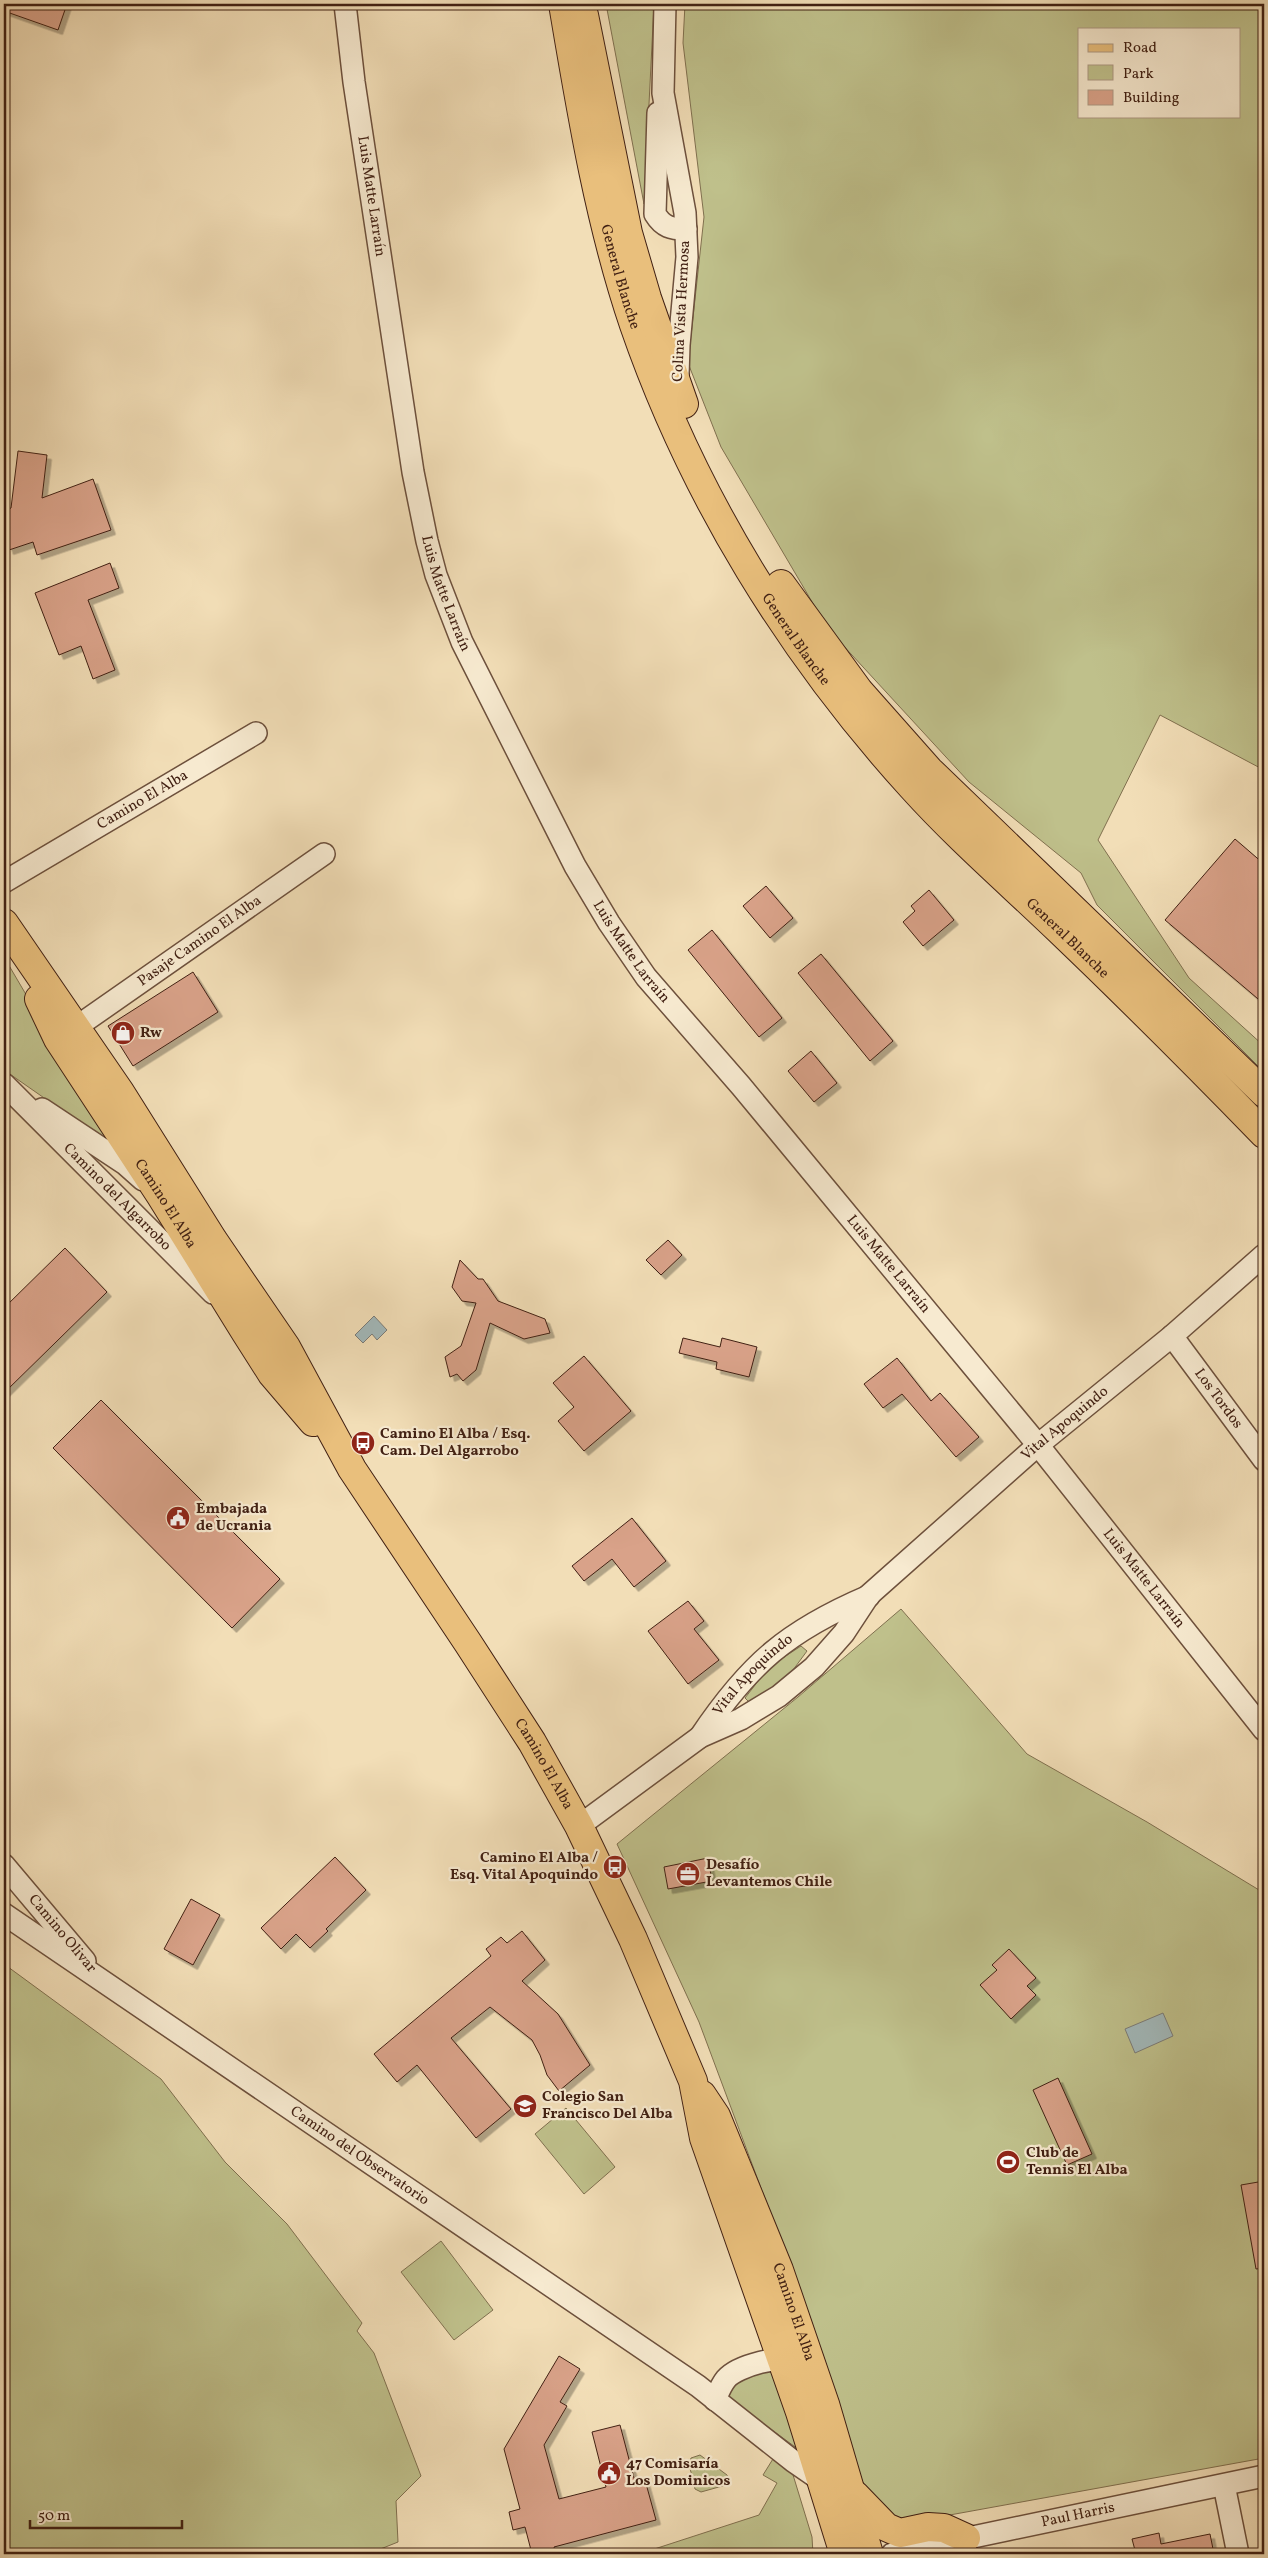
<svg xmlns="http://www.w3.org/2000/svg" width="1268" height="2558" font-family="Vollkorn,serif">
<defs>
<filter id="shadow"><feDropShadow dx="4.5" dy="4.5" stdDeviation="0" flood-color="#0004"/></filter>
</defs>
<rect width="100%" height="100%" fill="#f2deb7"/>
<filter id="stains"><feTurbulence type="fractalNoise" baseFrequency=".004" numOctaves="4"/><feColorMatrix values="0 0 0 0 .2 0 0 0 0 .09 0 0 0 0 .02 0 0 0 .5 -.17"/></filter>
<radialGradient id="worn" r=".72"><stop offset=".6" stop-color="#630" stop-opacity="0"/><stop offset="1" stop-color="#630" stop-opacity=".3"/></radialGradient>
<g fill="#bfc08b" stroke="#80704f" fill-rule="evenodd">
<polygon points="606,4 654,4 644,204"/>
<path d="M685,4H1264V770L1160,715L1098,840L1189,978L1264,1046V1072L1097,905L1081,873L969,782L828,629L721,447L688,363L704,217L683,43ZM1079,29H1239V116H1079Z"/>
<polygon points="4,957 116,1148 4,1070"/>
<polygon points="901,1609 1027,1754 1147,1822 1264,1893 1264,2458 878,2528 792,2271 699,2022 617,1844 798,1697"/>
<polygon points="801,1646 807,1651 782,1685 749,1702 745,1698 769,1667"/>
<polygon points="4,1964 161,2079 225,2162 287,2224 362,2323 357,2331 374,2353 421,2476 396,2501 398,2542 368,2554 4,2554"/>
<polygon points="566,2108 615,2167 584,2194 535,2134"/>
<polygon points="441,2241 493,2310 454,2340 401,2272"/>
<polygon points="776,2371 798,2449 728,2398 730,2384 740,2374"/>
<polygon points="776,2454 790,2465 812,2537 813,2554 639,2554 759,2515 777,2483 763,2475"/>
<polygon points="700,2455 727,2475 729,2480 726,2485 701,2492 695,2489 689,2464 691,2458"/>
</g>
<g fill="#a2b9bb" stroke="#7b7c78">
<polygon points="374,1316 387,1330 377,1340 372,1334 363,1343 355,1335"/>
<polygon points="1163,2013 1173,2036 1135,2053 1125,2029"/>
</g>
<g fill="#d9a289" stroke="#412013" filter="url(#shadow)">
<polygon points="4,4 67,4 58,30 4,11"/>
<polygon points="18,451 47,455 42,498 93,479 111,530 37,555 33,542 9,550 4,534 4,511 11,508"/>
<polygon points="110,563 119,588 88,600 115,670 93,679 81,646 59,655 35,593"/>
<polygon points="1235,839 1264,864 1264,1004 1165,920"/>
<polygon points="766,886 793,918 770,938 743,906"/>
<polygon points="929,890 954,920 923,946 903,922 915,911 911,906"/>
<polygon points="712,930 782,1018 759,1037 688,950"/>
<polygon points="821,954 893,1041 870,1061 798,973"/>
<polygon points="193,972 218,1012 133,1066 108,1026"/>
<polygon points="811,1051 837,1083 814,1102 788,1071"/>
<polygon points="668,1240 682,1255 661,1275 646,1260"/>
<polygon points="65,1248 107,1292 4,1393 4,1308"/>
<polygon points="460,1260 478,1279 483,1279 498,1301 545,1319 550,1333 524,1339 490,1323 476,1370 463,1381 457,1374 450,1377 445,1357 461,1346 476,1303 462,1301 452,1287"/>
<polygon points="683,1338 720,1347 722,1338 757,1347 749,1377 716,1369 717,1362 679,1353"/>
<polygon points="584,1356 631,1411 584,1451 558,1421 574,1407 553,1383"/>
<polygon points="897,1358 931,1401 940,1393 979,1437 956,1457 902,1394 883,1408 864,1384"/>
<polygon points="101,1400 280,1579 232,1628 53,1448"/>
<polygon points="632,1518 666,1561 634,1587 612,1559 584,1581 572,1566"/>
<polygon points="688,1601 704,1621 694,1629 719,1660 688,1684 648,1631"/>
<polygon points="335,1857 366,1890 326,1929 328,1931 310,1948 296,1934 281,1949 261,1928"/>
<polygon points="708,1858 712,1881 668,1889 664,1867"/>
<polygon points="191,1899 220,1915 193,1965 164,1949"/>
<polygon points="522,1931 545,1960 522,1981 558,2014 590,2065 559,2091 547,2075 540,2055 532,2040 490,2007 451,2038 511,2109 476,2138 417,2065 397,2082 374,2054 491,1956 486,1949 501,1937 507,1943"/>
<polygon points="1009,1949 1036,1978 1027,1986 1036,1995 1011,2019 980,1985 997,1970 992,1965"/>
<polygon points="1058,2078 1092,2154 1067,2165 1033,2090"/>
<polygon points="1264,2181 1264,2268 1256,2269 1241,2185"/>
<polygon points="559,2356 580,2369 560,2402 567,2406 544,2445 559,2499 606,2487 592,2432 620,2425 635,2482 645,2480 656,2520 554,2547 556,2554 532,2554 525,2527 513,2530 509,2512 520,2509 504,2449"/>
<polygon points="1159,2533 1161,2544 1210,2534 1214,2554 1136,2554 1132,2539"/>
</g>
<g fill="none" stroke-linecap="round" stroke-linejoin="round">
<g stroke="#6d503c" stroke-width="24">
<g id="minor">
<path id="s1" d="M345,4L354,82L413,472L427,541L436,575L462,642L575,866L609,923L646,977L741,1086L1038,1445L1264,1730"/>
<polyline points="665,4 663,93 685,213 687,257 679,345 678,376"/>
<path d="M658,113L655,214C663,227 671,229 686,229"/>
<path id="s2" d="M4,882L256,733"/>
<path id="s3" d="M75,1028L324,854"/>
<path id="s4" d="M4,1084L213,1293"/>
<polyline points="42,1109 125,1164 143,1180"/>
<path id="s5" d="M1172,1336L1264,1460"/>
<path id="s6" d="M700,1737C749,1664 787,1631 869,1596"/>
<path id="s7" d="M579,1826L700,1737L741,1719L779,1696L814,1667L844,1633L869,1595L1038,1445L1172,1336L1264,1255"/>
<polyline points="4,1865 85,1961"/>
<path id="s8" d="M4,1914L698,2386L793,2461L822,2481"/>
<path d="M715,2400C718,2393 721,2385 726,2379C737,2366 783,2353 796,2363"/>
<polyline points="1224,2485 1238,2554"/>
<path id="s9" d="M892,2554L1264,2476"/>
</g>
</g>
<g stroke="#412013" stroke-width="30">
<g id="major">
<path id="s10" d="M563,4C581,111 599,222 634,325C693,496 791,654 912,787C958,838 1010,883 1060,931C1129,997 1197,1065 1264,1134"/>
<polyline points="584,15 628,233 647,298 684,404"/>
<polyline points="781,584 859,691 929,770 1264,1093"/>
<path id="s11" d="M4,923L120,1092L213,1240L286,1347L352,1469L468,1643L532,1742L579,1826L633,1939L693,2081L704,2138L800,2412L844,2554"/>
<path id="s12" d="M39,999L58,1039L161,1196L246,1333L272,1374L313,1422"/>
<path id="s13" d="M702,2095L716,2116L779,2270L825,2404L869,2554"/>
<polyline points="855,2495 886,2527 900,2533 928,2527 944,2528 966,2538"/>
</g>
</g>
<use href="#minor" stroke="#f7ead0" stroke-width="21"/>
<use href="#major" stroke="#e9bf7c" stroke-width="28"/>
</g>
<defs>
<g id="shop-disc" transform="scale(1.25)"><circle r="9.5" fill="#8f2418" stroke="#f7ead0"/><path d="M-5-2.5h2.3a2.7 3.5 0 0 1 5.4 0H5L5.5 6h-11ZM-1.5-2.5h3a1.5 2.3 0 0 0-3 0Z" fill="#fff"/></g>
<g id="bus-disc" transform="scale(1.25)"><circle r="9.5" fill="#8f2418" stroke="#f7ead0"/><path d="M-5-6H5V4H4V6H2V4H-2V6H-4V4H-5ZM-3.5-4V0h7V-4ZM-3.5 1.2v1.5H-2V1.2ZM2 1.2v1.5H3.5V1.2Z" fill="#fff"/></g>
<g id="civic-disc" transform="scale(1.25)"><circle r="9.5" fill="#8f2418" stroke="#f7ead0"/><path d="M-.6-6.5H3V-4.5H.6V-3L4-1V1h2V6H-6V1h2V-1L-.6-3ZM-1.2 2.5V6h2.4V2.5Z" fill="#fff"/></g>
<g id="office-disc" transform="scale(1.25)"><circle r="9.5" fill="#8f2418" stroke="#f7ead0"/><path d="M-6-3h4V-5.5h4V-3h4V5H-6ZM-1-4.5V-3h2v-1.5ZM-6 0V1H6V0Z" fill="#fff"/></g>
<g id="school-disc" transform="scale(1.25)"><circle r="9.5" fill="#8f2418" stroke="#f7ead0"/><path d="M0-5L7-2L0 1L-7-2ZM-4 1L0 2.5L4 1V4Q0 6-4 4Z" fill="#fff"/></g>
<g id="stadium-disc" transform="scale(1.25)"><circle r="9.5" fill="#8f2418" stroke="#f7ead0"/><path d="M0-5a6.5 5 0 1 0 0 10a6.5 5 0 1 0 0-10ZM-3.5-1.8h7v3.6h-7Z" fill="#fff"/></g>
</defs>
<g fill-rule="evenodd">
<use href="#shop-disc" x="123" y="1033"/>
<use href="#bus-disc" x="363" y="1443"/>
<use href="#civic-disc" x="178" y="1518"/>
<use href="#bus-disc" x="615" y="1867"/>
<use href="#office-disc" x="688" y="1874"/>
<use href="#school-disc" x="525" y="2106"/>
<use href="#stadium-disc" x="1008" y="2162"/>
<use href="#civic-disc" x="609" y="2473"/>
</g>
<g text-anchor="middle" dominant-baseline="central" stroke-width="4.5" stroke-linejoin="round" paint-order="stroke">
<g font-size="15" fill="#412013" stroke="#f7ead0">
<text stroke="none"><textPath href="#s1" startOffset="194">Luis Matte Larraín</textPath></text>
<text stroke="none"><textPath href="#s10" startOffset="279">General Blanche</textPath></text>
<text transform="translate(682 311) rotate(-87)">Colina Vista Hermosa</text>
<text stroke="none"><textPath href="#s1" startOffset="599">Luis Matte Larraín</textPath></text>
<text stroke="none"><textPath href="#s10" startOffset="684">General Blanche</textPath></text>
<text stroke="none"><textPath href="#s2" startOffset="161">Camino El Alba</textPath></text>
<text stroke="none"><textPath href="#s10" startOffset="1089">General Blanche</textPath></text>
<text stroke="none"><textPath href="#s3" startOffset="152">Pasaje Camino El Alba</textPath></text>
<text stroke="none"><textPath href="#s1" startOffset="1004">Luis Matte Larraín</textPath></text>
<text stroke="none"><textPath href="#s4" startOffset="160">Camino del Algarrobo</textPath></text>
<text stroke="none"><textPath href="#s12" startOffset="241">Camino El Alba</textPath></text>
<text stroke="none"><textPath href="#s1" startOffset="1409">Luis Matte Larraín</textPath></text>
<text stroke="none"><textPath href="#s5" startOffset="78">Los Tordos</textPath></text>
<text stroke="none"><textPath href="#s7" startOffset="636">Vital Apoquindo</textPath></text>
<text stroke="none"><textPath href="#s1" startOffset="1814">Luis Matte Larraín</textPath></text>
<text stroke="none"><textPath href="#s6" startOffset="82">Vital Apoquindo</textPath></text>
<text stroke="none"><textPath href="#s11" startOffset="1000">Camino El Alba</textPath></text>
<text transform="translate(62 1934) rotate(50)">Camino Olivar</text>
<text stroke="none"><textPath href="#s8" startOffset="430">Camino del Observatorio</textPath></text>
<text stroke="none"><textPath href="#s13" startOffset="236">Camino El Alba</textPath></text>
<text stroke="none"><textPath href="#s9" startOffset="190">Paul Harris</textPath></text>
</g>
<g font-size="15" font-weight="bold" fill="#412013" stroke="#f7ead0" text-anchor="start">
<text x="140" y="1033">Rw</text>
<text x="380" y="1434">Camino El Alba / Esq.<tspan x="380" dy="17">Cam. Del Algarrobo</tspan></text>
<text x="196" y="1509">Embajada<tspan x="196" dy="17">de Ucrania</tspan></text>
<text x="598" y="1858" text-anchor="end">Camino El Alba /<tspan x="598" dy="17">Esq. Vital Apoquindo</tspan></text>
<text x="706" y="1865">Desafío<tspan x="706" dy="17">Levantemos Chile</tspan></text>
<text x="542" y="2097">Colegio San<tspan x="542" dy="17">Francisco Del Alba</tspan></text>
<text x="1026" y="2153">Club de<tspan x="1026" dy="17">Tennis El Alba</tspan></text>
<text x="626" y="2464">47 Comisaría<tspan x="626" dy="17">Los Dominicos</tspan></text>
</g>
</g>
<rect width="1268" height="2558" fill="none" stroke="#f2deb7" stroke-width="20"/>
<rect x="5" y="5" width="1258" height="2548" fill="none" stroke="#412013" stroke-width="2.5"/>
<rect x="10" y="10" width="1248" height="2538" fill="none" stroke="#412013"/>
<rect x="1078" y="28" width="162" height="90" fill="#f7ead0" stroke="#ae9984"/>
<rect x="1088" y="44" width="25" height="8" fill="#e9bf7c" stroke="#ae9984"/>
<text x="1123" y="52" font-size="15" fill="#412013">Road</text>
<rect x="1088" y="65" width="25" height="15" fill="#bfc08b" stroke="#ae9984"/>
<text x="1123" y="78" font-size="15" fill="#412013">Park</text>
<rect x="1088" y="90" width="25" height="15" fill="#d9a289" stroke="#ae9984"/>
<text x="1123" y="102" font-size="15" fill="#412013">Building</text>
<path d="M30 2520v8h152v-8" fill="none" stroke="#412013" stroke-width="2.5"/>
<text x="38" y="2520" font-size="15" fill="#412013" stroke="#f7ead0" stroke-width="4" paint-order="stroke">50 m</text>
<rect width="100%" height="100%" filter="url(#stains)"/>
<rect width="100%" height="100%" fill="url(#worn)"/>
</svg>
